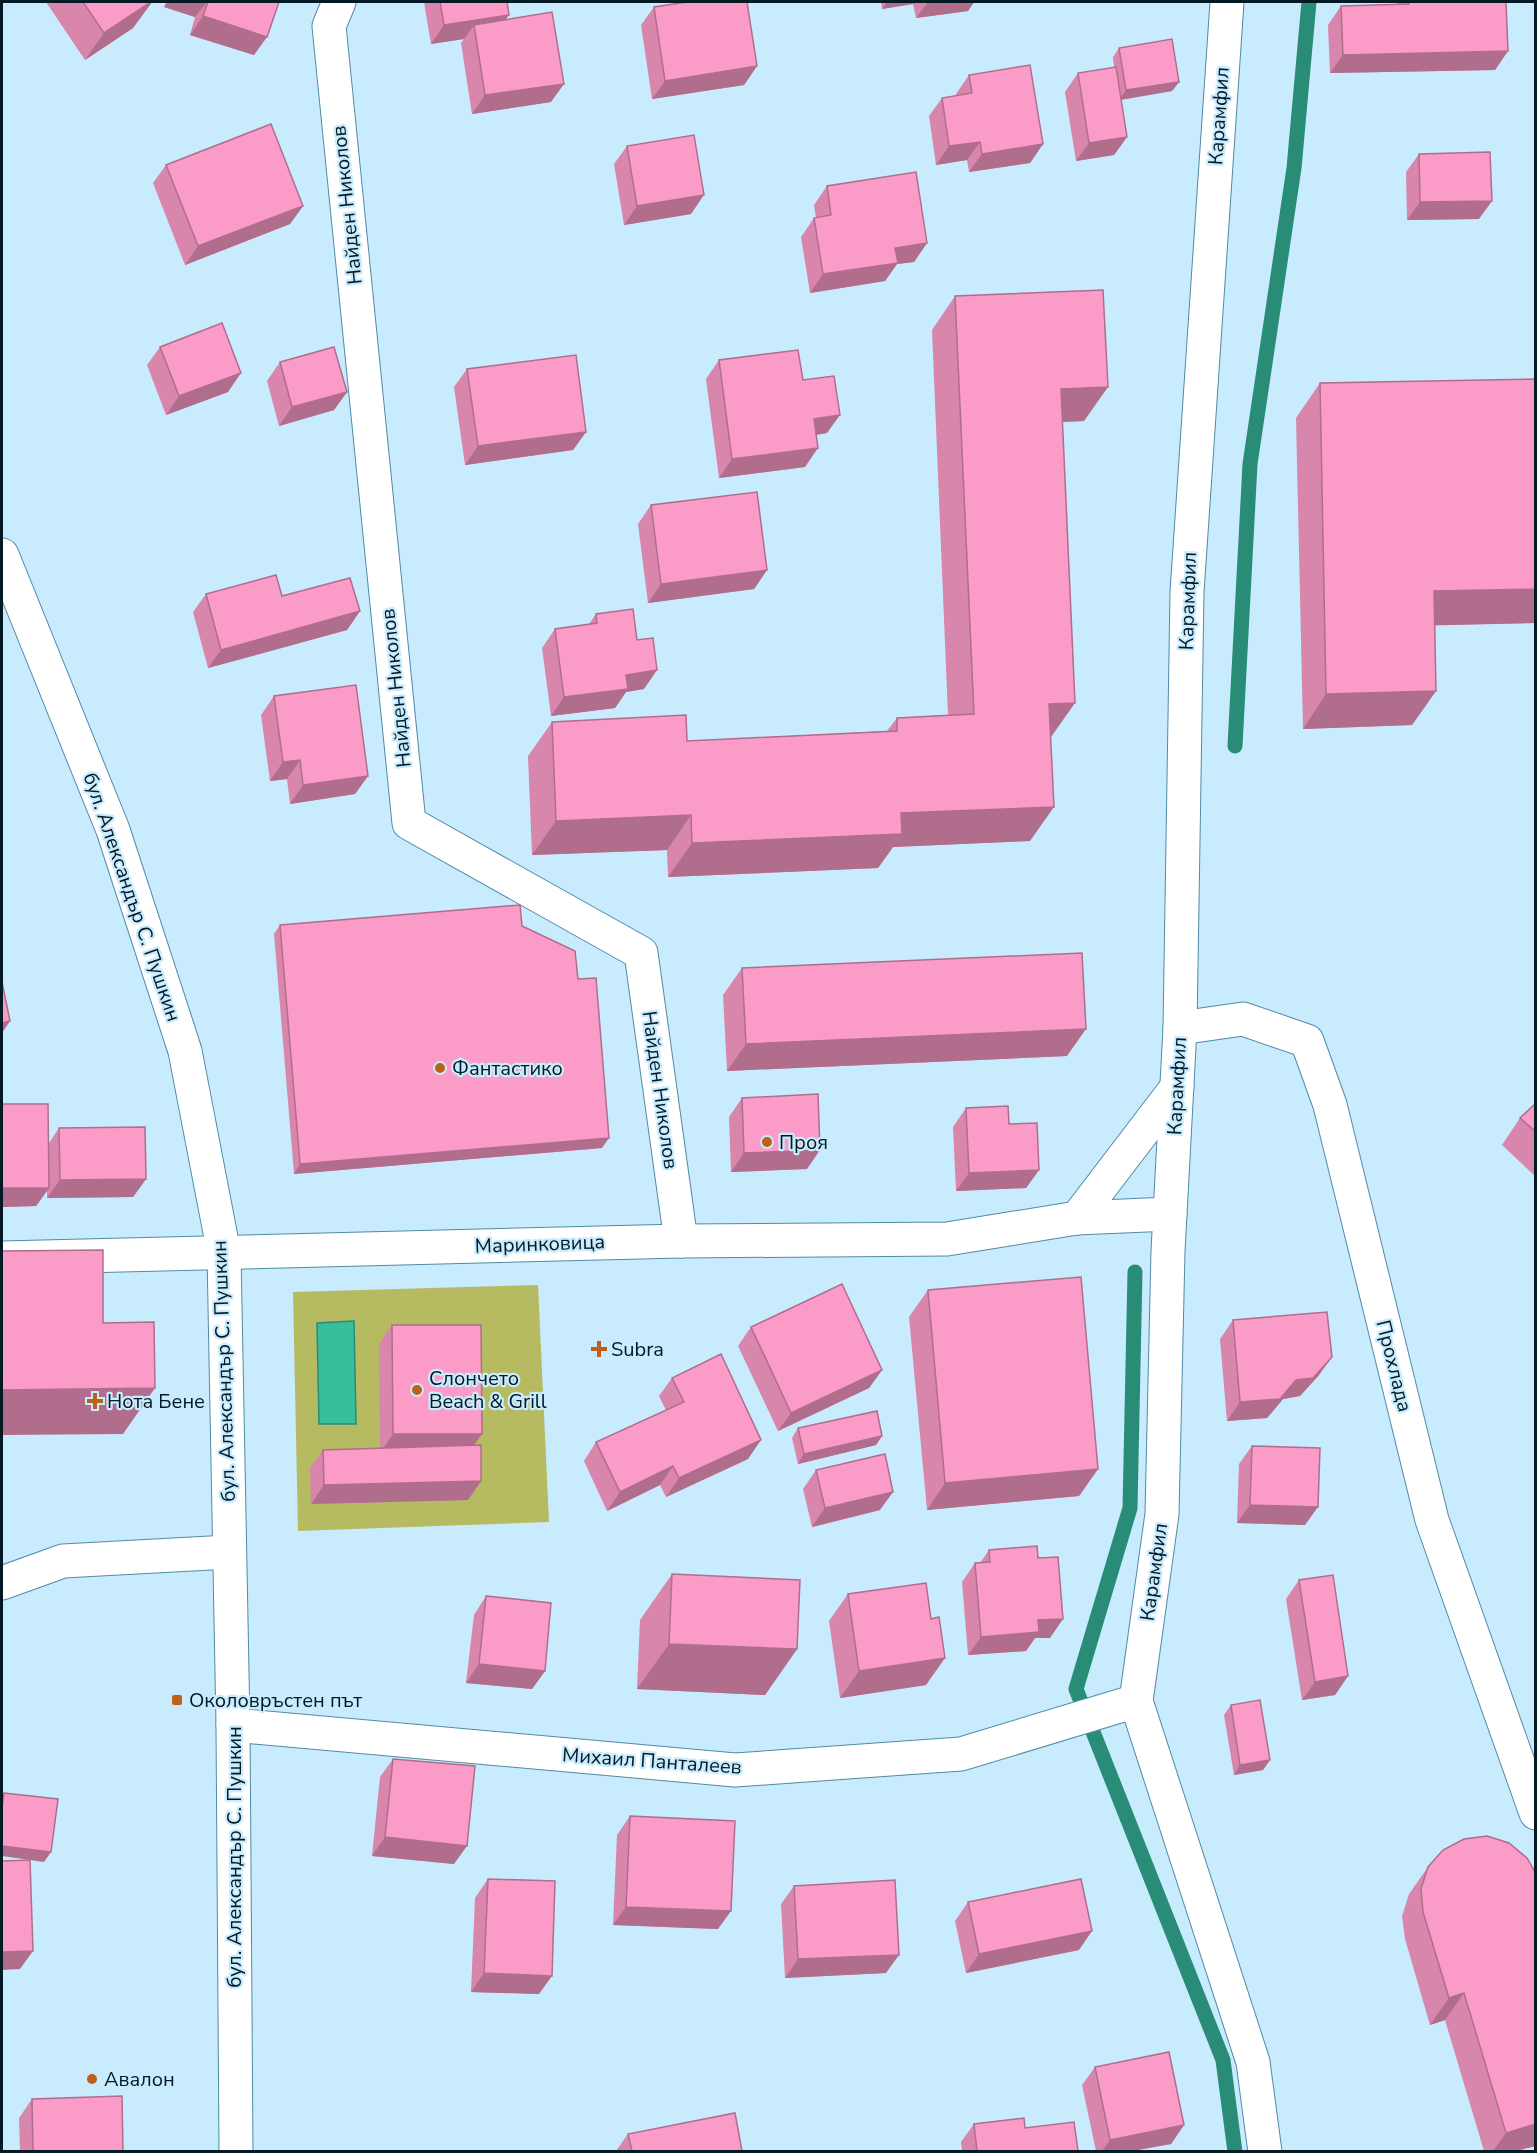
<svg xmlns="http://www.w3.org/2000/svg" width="1537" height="2153" font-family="'Nunito Sans',sans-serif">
<rect width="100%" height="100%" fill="#c9ebfe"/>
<polygon fill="#b6ba60" points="538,1285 549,1522 298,1531 293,1292"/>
<polygon fill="#39be9b" stroke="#298c77" stroke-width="1.5" points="354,1321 356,1424 319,1424 317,1323"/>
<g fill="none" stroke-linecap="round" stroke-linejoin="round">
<g stroke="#298c77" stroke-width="15">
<polyline points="1235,746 1250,464 1294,168 1309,2"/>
<polyline points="1135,1272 1130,1508 1076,1689 1223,2060 1235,2152"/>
</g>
<g stroke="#528aa6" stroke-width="35">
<g id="minor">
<polyline points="339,2 329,26 409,823 641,953 681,1241"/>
<polyline points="1227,2 1187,592 1180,1028 1168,1251 1162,1514 1136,1701 1253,2062 1265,2152"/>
<polyline points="1180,1028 1243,1019 1307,1041 1330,1105 1432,1520 1536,1813"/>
<polyline points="1077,1218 1170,1214"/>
<polyline points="2,1258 681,1241 947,1239 1077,1218 1177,1087"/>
<polyline points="2,1583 63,1561 229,1552"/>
<polyline points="233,1725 735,1770 961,1754 1136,1701"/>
</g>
</g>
<g stroke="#528aa6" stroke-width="35">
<polyline id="major" points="2,555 113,830 185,1051 224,1253 233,1725 236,2152"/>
</g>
<use href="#minor" stroke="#fff" stroke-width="33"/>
<use href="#major" stroke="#fff" stroke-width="33"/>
</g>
<g fill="#d886ac">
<polygon points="46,2 152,2 133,28 85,60"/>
<polygon points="166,2 279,2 254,55 190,35 195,17 164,7"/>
<polygon points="424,2 507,2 506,20 551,102 472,114 461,43 464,39 431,44"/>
<polygon points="881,2 974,2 968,11 916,18 913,4 882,9"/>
<polygon points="1399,2 1506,2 1508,51 1495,70 1330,73 1328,25 1341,6 1397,4"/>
<polygon points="654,7 757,66 744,85 652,99 641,25"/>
<polygon points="1119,48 1179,82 1172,91 1121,100 1127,137 1114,155 1076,161 1065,92 1078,73 1114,67 1113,57"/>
<polygon points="969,75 1043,144 1030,163 969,172 967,160 936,165 929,116 942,98 956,96 956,94"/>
<polygon points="627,146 691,214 624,225 614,164"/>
<polygon points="1419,154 1479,219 1407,220 1406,172"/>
<polygon points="166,165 303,206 290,224 185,265 153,183"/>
<polygon points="827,186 927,243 914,262 897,264 885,281 810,293 801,237 814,218 816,218 814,205"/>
<polygon points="955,296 1084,421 1062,422 1051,737 1030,841 893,847 878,868 668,877 667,850 532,855 528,756 552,722 687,741 887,731 897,718 948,715 932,330"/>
<polygon points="160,347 228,392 166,415 147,365"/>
<polygon points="719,360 803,380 827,433 816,435 805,467 719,478 706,379"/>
<polygon points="280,362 347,392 334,410 279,426 267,381"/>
<polygon points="467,369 586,432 573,450 465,465 454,387"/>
<polygon points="1536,379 1536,623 1435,625 1436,691 1412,725 1303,729 1296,418 1320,383"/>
<polygon points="651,505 767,570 754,589 648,603 638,524"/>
<polygon points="206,594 282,596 360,611 347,630 208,668 193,612"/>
<polygon points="596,614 644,689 626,692 615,708 551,716 542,648 555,629 589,624"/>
<polygon points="274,696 368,776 355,794 290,804 287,779 270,781 261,715"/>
<polygon points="280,925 578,979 602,1148 294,1174 274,934"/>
<polygon points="742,968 1067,1056 727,1071 723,995"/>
<polygon points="742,1098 807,1169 731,1172 729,1117"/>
<polygon points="1536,1103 1536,1177 1502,1145 1520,1118"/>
<polygon points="2,1104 49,1143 59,1128 146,1179 133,1197 47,1198 47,1191 36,1206 2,1207"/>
<polygon points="966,1108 1009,1124 1039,1170 1026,1188 956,1191 953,1127"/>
<polygon points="928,1290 1098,1469 1079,1496 927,1510 909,1317"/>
<polygon points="1233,1320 1319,1375 1300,1396 1283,1399 1267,1418 1227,1421 1220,1339"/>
<polygon points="392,1325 482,1434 474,1445 481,1481 468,1500 311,1504 310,1468 323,1450 380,1448 379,1344"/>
<polygon points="751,1327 882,1370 869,1388 778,1431 738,1346"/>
<polygon points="672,1378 748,1459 666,1497 660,1485 607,1511 584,1461 596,1442 666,1410 659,1396"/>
<polygon points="798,1428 882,1436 876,1445 798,1464 792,1438"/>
<polygon points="1252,1446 1305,1525 1237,1523 1239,1464"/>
<polygon points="816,1470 880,1510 812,1527 803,1489"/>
<polygon points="989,1550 1038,1558 1050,1638 1035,1638 1026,1651 968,1655 962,1582 975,1563 980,1563"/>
<polygon points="672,1574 797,1649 765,1695 637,1689 640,1620"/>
<polygon points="1299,1580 1348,1676 1335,1695 1302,1700 1286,1599"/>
<polygon points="848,1594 931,1619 926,1685 840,1698 829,1621"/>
<polygon points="486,1596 545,1671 532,1689 466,1683 474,1615"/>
<polygon points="1231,1705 1270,1760 1263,1770 1234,1775 1224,1715"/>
<polygon points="393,1759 454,1864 372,1856 380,1777"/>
<polygon points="630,1816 718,1929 613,1925 617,1835"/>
<polygon points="1428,1867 1536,1874 1536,2146 1515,2151 1484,2151 1445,2020 1430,2025 1405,1939 1402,1916 1409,1894"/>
<polygon points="488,1879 539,1994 471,1992 475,1898"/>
<polygon points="794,1886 886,1973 785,1978 781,1904"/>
<polygon points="968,1902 1079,1950 966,1973 955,1921"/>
<polygon points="1095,2067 1184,2125 1171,2144 1132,2151 1096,2151 1082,2085"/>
<polygon points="32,2099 123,2151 20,2151 19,2118"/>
<polygon points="974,2124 1025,2128 1078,2151 962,2151 961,2142"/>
<polygon points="628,2134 742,2151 616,2151"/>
</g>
<g fill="#b06d8c">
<polygon points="152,2 133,28 85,60 104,33"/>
<polygon points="168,2 207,2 195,17 164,7"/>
<polygon points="887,2 915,2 913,4 882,9"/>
<polygon points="928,2 974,2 968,11 916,18"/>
<polygon points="509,15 496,34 474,25 464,39 431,44 444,25"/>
<polygon points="203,16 267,37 254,55 190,35"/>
<polygon points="1508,51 1495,70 1330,73 1343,55"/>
<polygon points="757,66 744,85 652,99 665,81"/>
<polygon points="1179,82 1172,91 1119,100 1126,90"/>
<polygon points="564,84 551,102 472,114 485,95"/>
<polygon points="1127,137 1114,155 1076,161 1089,143"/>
<polygon points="980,142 967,160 936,165 949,146"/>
<polygon points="1043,144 1030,163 969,172 982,154"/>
<polygon points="704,195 691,214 624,225 637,206"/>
<polygon points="1492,201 1479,219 1407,220 1420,202"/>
<polygon points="303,206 290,224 185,265 198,246"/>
<polygon points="927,243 914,262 897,264 885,281 810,293 823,274 895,248"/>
<polygon points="241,373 228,392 166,415 179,396"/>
<polygon points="1108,387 1084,421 1037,423 1061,389"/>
<polygon points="347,392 334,410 279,426 292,407"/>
<polygon points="840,415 827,433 801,437 814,419"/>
<polygon points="586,432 573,450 465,465 478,446"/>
<polygon points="818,448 805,467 719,478 732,459"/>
<polygon points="767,570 754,589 648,603 661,584"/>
<polygon points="1536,589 1536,623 1410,626 1434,591"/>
<polygon points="360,611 347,630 208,668 221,650"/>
<polygon points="657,670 644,689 626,692 615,708 551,716 564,697 626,675"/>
<polygon points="1436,691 1412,725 1303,729 1326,694"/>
<polygon points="1075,703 1051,737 1049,704"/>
<polygon points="300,760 287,779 270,781 283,762"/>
<polygon points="368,776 355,794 290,804 303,785"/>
<polygon points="1054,807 1030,841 893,847 878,868 668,877 692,843 901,813"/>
<polygon points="691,815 667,850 532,855 556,821"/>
<polygon points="10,1021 2,1033 2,1023"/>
<polygon points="1086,1029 1067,1056 727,1071 746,1044"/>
<polygon points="609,1138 602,1148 294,1174 300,1164"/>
<polygon points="820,1150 807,1169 731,1172 744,1153"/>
<polygon points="1039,1170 1026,1188 956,1191 969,1173"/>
<polygon points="146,1179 133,1197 47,1198 60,1180"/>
<polygon points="2,1188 49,1188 36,1206 2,1207"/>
<polygon points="1332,1357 1319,1375 1300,1396 1283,1399 1267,1418 1227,1421 1240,1402"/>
<polygon points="882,1370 869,1388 778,1431 791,1413"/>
<polygon points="155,1388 123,1434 2,1435 2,1390"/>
<polygon points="393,1434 482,1434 469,1452 380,1453"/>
<polygon points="882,1436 876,1445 798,1464 804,1454"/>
<polygon points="761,1440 748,1459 666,1497 679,1478"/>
<polygon points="673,1466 660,1485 607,1511 620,1492"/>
<polygon points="1098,1469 1079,1496 927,1510 945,1483"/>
<polygon points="481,1481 468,1500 311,1504 324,1485"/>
<polygon points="893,1492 880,1510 812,1527 825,1508"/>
<polygon points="1250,1505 1318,1507 1305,1525 1237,1523"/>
<polygon points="1063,1619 1050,1638 1035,1638 1026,1651 968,1655 981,1637 1038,1620"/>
<polygon points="669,1644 797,1649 765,1695 637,1689"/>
<polygon points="945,1658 926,1685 840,1698 859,1671"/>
<polygon points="479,1664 545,1671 532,1689 466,1683"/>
<polygon points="1348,1676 1335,1695 1302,1700 1315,1682"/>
<polygon points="1270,1760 1263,1770 1234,1775 1240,1765"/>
<polygon points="385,1837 467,1846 454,1864 372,1856"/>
<polygon points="2,1846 51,1852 44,1862 2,1856"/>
<polygon points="626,1907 731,1911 718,1929 613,1925"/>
<polygon points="1092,1931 1079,1950 966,1973 979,1954"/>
<polygon points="33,1951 20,1969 2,1970 2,1952"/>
<polygon points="899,1955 886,1973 785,1978 798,1959"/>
<polygon points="484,1973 552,1976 539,1994 471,1992"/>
<polygon points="1464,1993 1445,2020 1430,2025 1449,1998"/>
<polygon points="1536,2124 1536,2146 1515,2151 1493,2151 1506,2133"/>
<polygon points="1184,2125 1171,2144 1132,2151 1102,2151 1110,2140"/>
</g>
<g fill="#fb9cc8" stroke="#b06d8c" stroke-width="1.5">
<polygon points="83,2 151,2 104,33"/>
<polygon points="208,2 279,2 267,37 203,16"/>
<polygon points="440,2 507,2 509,15 444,25"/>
<polygon points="687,2 747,2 757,66 665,81 654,7"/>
<polygon points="1409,2 1506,2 1508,51 1343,55 1341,6 1409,4"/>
<polygon points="552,12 564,84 485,95 474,25"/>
<polygon points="1172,39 1179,82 1126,90 1119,48"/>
<polygon points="1030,65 1043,144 982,154 980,142 949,146 942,98 972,93 969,75"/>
<polygon points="1116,67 1127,137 1089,143 1078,73"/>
<polygon points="271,124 303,206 198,246 166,165"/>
<polygon points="694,135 704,195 637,206 627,146"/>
<polygon points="1490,152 1492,201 1420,202 1419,154"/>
<polygon points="916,172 927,243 895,248 898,263 823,274 814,218 831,215 827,186"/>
<polygon points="1103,290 1108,387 1061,389 1075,703 1049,704 1054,807 901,813 902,834 692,843 691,815 556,821 552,722 686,715 687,741 897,731 897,718 974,714 955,296"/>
<polygon points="222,323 241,373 179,396 160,347"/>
<polygon points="334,347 347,392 292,407 280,362"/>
<polygon points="798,350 803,380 834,376 840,415 814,419 818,448 732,459 719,360"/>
<polygon points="576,355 586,432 478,446 467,369"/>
<polygon points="1536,379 1536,589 1434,591 1436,691 1326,694 1320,383"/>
<polygon points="757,492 767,570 661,584 651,505"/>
<polygon points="276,575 282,596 350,578 360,611 221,650 206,594"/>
<polygon points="633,609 637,640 653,638 657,670 626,675 628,689 564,697 555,629 597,623 596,614"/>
<polygon points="356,685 368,776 303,785 300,760 283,762 274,696"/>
<polygon points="520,905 522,926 575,951 578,979 596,978 609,1138 300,1164 280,925"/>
<polygon points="1082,953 1086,1029 746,1044 742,968"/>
<polygon points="2,982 10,1021 2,1023"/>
<polygon points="818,1094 820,1150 744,1153 742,1098"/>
<polygon points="1536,1103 1536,1132 1520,1118"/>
<polygon points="2,1104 48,1104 49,1188 2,1188"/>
<polygon points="1008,1106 1009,1124 1037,1123 1039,1170 969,1173 966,1108"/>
<polygon points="145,1127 146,1179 60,1180 59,1128"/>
<polygon points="103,1250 103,1323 154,1322 155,1388 2,1390 2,1251"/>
<polygon points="1081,1277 1098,1469 945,1483 928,1290"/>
<polygon points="842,1284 882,1370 791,1413 751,1327"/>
<polygon points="1327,1312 1332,1357 1313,1378 1296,1380 1280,1399 1240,1402 1233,1320"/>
<polygon points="392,1325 481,1325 482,1434 393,1434"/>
<polygon points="721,1354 761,1440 679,1478 673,1466 620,1492 596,1442 684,1402 672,1378"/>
<polygon points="877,1411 882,1436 804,1454 798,1428"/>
<polygon points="481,1445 481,1481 324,1485 323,1450"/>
<polygon points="1252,1446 1320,1448 1318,1507 1250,1505"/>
<polygon points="885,1454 893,1492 825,1508 816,1470"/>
<polygon points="1037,1546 1038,1558 1058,1557 1063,1619 1038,1620 1039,1632 981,1637 975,1563 990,1562 989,1550"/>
<polygon points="672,1574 800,1580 797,1649 669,1644"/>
<polygon points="1333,1575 1348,1676 1315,1682 1299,1580"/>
<polygon points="926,1583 931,1619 939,1617 945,1658 859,1671 848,1594"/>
<polygon points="486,1596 551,1603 545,1671 479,1664"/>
<polygon points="1260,1700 1270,1760 1240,1765 1231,1705"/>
<polygon points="393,1759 475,1766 467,1846 385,1837"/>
<polygon points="4,1793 58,1799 51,1852 2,1846 2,1809"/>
<polygon points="630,1816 735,1821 731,1911 626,1907"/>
<polygon points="1487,1836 1509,1843 1527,1858 1536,1874 1536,2124 1506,2133 1464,1993 1449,1998 1423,1912 1421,1889 1428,1867 1443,1850 1464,1839"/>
<polygon points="30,1860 33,1951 2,1952 2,1861"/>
<polygon points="488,1879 555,1881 552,1976 484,1973"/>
<polygon points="1081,1879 1092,1931 979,1954 968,1902"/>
<polygon points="895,1880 899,1955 798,1959 794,1886"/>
<polygon points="1169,2052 1184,2125 1110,2140 1095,2067"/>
<polygon points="122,2096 123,2151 33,2151 32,2099"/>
<polygon points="735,2113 742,2151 632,2151 628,2134"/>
<polygon points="1024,2118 1025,2128 1074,2122 1078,2151 977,2151 974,2124"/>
</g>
<g fill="#bf6018" stroke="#c9ebfe" stroke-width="2">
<circle cx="440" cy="1068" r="6"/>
<circle cx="767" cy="1142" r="6"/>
<path d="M596 1340h6v6h6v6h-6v6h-6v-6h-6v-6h6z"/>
<circle cx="417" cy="1390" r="6"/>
<path d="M92 1392h6v6h6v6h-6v6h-6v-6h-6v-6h6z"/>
<rect x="171" y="1694" width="12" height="12" rx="3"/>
<circle cx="92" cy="2079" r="6"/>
</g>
<g text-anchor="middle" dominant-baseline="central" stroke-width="4.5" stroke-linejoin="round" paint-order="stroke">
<g font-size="20" fill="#031924" stroke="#c9ebfe">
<text transform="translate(1219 116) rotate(-86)">Карамфил</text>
<text transform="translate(347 205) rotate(-96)">Найден Николов</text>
<text transform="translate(1188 601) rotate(-88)">Карамфил</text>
<text transform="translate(396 688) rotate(-96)">Найден Николов</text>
<text transform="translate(132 897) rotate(71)">бул. Александър С. Пушкин</text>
<text transform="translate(1177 1086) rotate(-87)">Карамфил</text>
<text transform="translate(660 1090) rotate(82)">Найден Николов</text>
<text transform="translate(540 1244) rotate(-2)">Маринковица</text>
<text transform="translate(1394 1366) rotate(76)">Прохлада</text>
<text transform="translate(224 1371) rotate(-92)">бул. Александър С. Пушкин</text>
<text transform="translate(1154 1572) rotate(-82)">Карамфил</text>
<text transform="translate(652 1761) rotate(4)">Михаил Панталеев</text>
<text transform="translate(234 1857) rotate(-90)">бул. Александър С. Пушкин</text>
</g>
<g font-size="20" fill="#031924" stroke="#c9ebfe" text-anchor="start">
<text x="452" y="1068">Фантастико</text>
<text x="779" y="1142">Проя</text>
<text x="611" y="1349">Subra</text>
<text x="429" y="1378">Слончето<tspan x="429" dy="23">Beach &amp; Grill</tspan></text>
<text x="107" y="1401">Нота Бене</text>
<text x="189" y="1700">Околовръстен път</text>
<text x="104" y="2079">Авалон</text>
</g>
</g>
<rect width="1537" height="2153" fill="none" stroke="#031924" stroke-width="6"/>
</svg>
